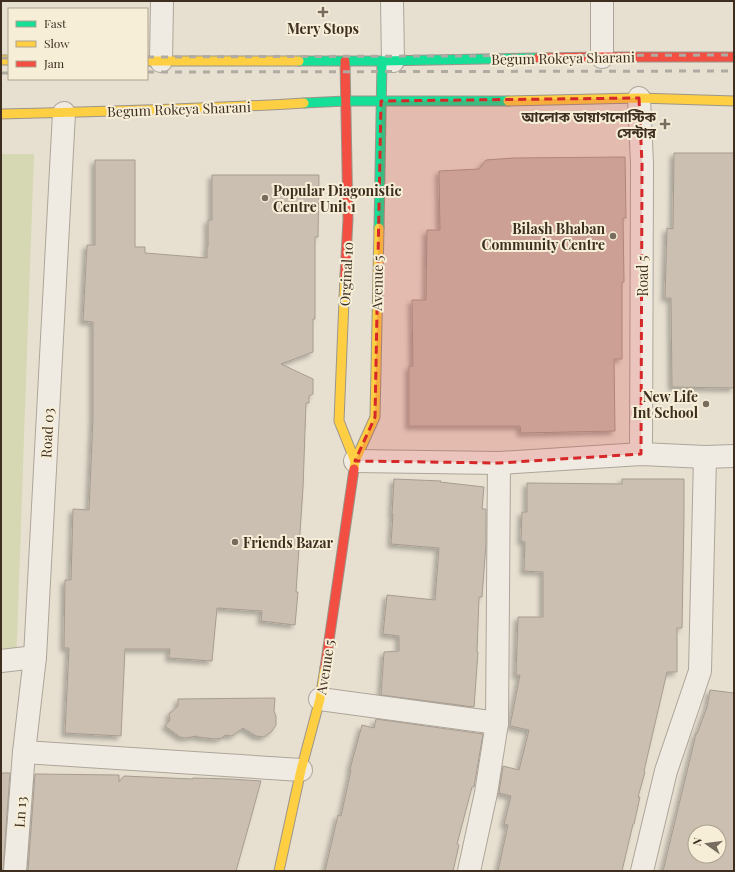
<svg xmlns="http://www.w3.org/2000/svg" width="735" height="872" font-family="'Playfair Display','Noto Sans Bengali',serif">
<defs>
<filter id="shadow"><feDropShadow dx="-3.5" dy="3.5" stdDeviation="2" flood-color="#0004"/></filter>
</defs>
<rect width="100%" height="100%" fill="#e7e0d1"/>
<polygon fill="#d6d7b3" points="1,154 34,154 16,667 1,667"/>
<g fill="#cbbfb2" stroke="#a89c90" fill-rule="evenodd" filter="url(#shadow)">
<polygon points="674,153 734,153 734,388 672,387 671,298 665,298 667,228 673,229"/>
<polygon points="625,157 626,218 623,218 624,282 622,282 622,359 614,359 615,431 521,433 520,426 409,426 409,366 413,366 412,300 426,300 427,230 440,230 439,171 479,169 486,160 514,158"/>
<polygon points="95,160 135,160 135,247 145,247 145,253 207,258 207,247 208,247 208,220 212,220 212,175 319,175 318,237 315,237 315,319 313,319 313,352 281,364 313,379 313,394 309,396 309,403 306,403 303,488 296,592 298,592 295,625 261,621 262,611 217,608 212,661 169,658 170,649 125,649 121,736 65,733 69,648 64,648 65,580 71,580 73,509 89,510 93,419 93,322 83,321 87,245 95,245"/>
<polygon points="394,479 441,481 440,482 484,487 482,509 486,509 486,544 482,597 479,597 477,652 478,652 474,707 381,695 384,652 399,651 399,636 383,634 387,595 435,600 439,548 391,544 393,514 392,514"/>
<polygon points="622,479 684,479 684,515 682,628 677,628 677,672 667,672 644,771 645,772 638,797 640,797 634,824 633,824 622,871 498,871 508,825 504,824 511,796 499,793 503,766 519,770 529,730 510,726 520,675 516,675 518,617 543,617 543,572 524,571 525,542 521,541 522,512 527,512 527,483 622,484"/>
<path d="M710,690L734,693V871H663L696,734H697L707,707ZM695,832H719V856H695Z"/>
<polygon points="275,698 274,711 276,716 276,725 272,731 264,737 256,736 243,728 232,736 225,735 222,738 215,739 198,737 197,736 185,738 180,737 165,726 170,720 169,714 178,706 178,699"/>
<polygon points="376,719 483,734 474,787 472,787 457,844 459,845 453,871 325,871 338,815 341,816 351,770 350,769 362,725 374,728"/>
<polygon points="1,773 10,773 3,871 1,871"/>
<polygon points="35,774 119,775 119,782 124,776 193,779 193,778 231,779 261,781 247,832 236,871 28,871"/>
</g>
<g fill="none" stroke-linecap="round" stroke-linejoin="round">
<g stroke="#ada599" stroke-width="24">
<g id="street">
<polyline points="392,1 393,61"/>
<polyline points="602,57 602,1"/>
<polyline points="161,61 162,1"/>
<polyline points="639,98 642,164 641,454"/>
<polyline points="355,461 499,463 641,454 705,457 734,456"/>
<polyline points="1,661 35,657"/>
<polyline points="320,699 497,723"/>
<polyline points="24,752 301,770"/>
<polyline points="15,871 24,752 35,657 64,113"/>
<polyline points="469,871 486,793 497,723 499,463"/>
<polyline points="642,871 666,771 700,671 705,457"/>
</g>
</g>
<g stroke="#9c958a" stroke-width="11">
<g id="fast">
<polyline points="299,61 382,61 538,58"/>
<polyline points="304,103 346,101 508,101"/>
<polyline points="379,228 382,61"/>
</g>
</g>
<g stroke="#9c958a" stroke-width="11">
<g id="slow">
<polyline points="1,60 9,60"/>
<polyline points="147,61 299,61"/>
<polyline points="508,101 639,98 734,101"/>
<path d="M1,114C102,112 203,109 304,103"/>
<polyline points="345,276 339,421 355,461"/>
<polyline points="354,469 355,461 375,417 379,228"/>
<polyline points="279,871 301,770 320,699 325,668"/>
</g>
</g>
<g stroke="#9c958a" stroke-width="11">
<g id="jam">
<polyline points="538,58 602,57 734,57"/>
<polyline points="345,61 348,219 345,276"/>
<polyline points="325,668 354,469"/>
</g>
</g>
<use href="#street" stroke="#efebe3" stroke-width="22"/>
<use href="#fast" stroke="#16e098" stroke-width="9"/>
<use href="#slow" stroke="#ffcf43" stroke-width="9"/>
<use href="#jam" stroke="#f24e42" stroke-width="9"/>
<g stroke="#afaaa2" stroke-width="3" stroke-dasharray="7 7" stroke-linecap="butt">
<polyline points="147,57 734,55"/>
<polyline points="1,58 9,58"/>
<polyline points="147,72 734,71"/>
<polyline points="1,73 9,73"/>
</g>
</g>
<path fill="#d62828" fill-opacity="0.2" stroke="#d62828" stroke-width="3" stroke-dasharray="8 5" stroke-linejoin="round" d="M639,98L642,164L641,454L499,463L355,461L375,417L381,101Z"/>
<g fill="#786c5e" stroke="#f7eed8" stroke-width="1.5">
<path d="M321 6h4v4h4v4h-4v4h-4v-4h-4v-4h4z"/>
<path d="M663 118h4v4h4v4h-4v4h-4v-4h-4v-4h4z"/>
<circle cx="265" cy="198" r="4"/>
<circle cx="613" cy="236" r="4"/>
<circle cx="706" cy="404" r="4"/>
<circle cx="235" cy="542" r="4"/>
</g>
<g text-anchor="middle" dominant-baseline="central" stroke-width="4" stroke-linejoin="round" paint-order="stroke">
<g font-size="14" font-weight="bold" fill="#3d2e20" stroke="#f7eed8" text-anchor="end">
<text x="323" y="28" text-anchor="middle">Mery Stops</text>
<text x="656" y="116">আলোক ডায়াগনোস্টিক<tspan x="656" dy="16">সেন্টার</tspan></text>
<text x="273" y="190" text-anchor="start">Popular Diagonistic<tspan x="273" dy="16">Centre Unit 1</tspan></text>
<text x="605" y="228">Bilash Bhaban<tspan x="605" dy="16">Community Centre</tspan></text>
<text x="698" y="396">New Life<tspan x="698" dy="16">Int School</tspan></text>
<text x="243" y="542" text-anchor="start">Friends Bazar</text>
</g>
<g font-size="14" fill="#3d2e20" stroke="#f7eed8">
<text transform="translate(563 58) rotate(-1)">Begum Rokeya Sharani</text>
<text transform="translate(179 109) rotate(-2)">Begum Rokeya Sharani</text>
<text transform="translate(346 274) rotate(-87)">Orginal 10</text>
<text transform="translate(642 276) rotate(-90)">Road 5</text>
<text transform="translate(377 283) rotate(-89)">Avenue 5</text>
<text transform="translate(47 433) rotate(-87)">Road 03</text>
<text transform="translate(325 667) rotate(-81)">Avenue 5</text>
<text transform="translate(20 812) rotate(-86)">Ln 13</text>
</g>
</g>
<rect width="735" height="872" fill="none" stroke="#3d2e20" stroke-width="4"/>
<rect x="8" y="8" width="140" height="72" fill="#f7eed8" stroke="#ada18e"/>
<rect x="16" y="21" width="20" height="6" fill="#16e098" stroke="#ada18e"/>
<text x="44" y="28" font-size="12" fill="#3d2e20">Fast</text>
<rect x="16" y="41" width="20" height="6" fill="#ffcf43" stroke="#ada18e"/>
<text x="44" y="48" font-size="12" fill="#3d2e20">Slow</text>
<rect x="16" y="61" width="20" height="6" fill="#f24e42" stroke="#ada18e"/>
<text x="44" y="68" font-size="12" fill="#3d2e20">Jam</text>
<g transform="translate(707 844) rotate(284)"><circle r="19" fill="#f7eed8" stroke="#ada18e"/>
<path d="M0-3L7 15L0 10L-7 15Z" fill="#786c5e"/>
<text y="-6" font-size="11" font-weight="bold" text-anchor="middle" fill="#3d2e20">N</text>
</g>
</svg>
